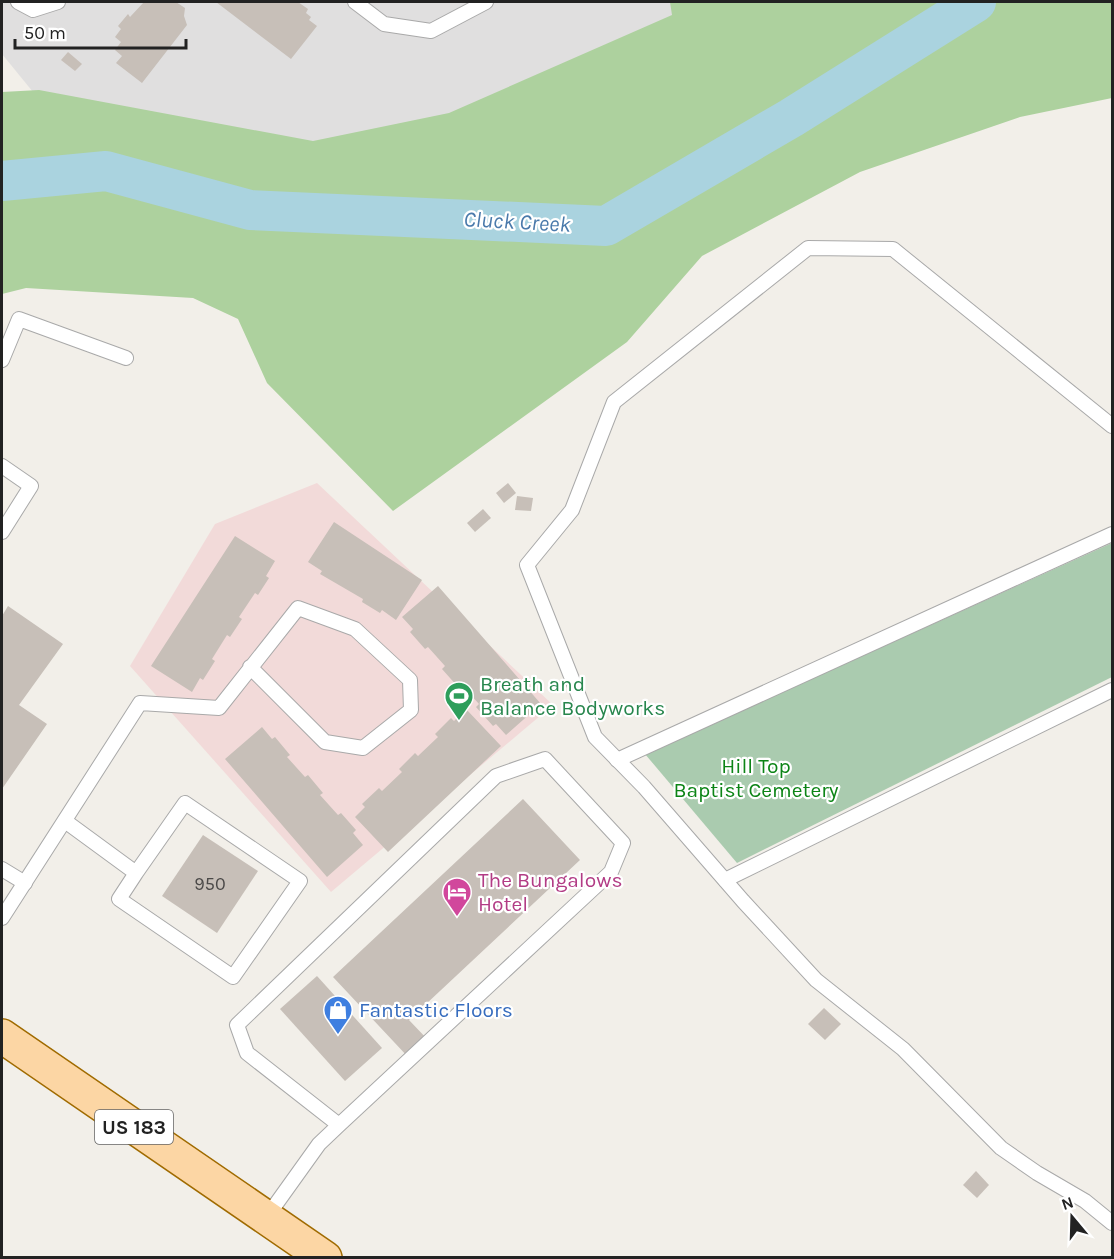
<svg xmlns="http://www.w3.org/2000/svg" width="1114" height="1259" font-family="Karla,sans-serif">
<rect width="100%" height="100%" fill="#f2efe9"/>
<polygon fill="#e0dfdf" points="2,2 883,2 450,179 73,141 2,54"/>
<polygon fill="#f2dad9" points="317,483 553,705 331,892 130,666 215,524"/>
<polygon fill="#add19e" points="670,2 1112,2 1112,98 1020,117 860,172 702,256 627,342 393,511 267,383 238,319 193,298 26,288 2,294 2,92 39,90 313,141 449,113 672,15"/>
<polygon fill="#aacbaf" points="1112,543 1112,677 737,863 645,754"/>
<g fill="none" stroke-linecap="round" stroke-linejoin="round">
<polyline stroke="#aad3df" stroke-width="40" points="2,181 106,171 250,210 606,226 791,118 976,2"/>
</g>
<g fill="#c7bfb8">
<polygon points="144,2 176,2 185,8 184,16 187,25 142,83 116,63 122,56 115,50 121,42 115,37 121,29 118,26 128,14 130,17"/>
<polygon points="216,2 298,2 308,9 306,13 311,17 309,20 317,26 291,59"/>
<polygon points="68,52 82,64 75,71 61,60"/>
<polygon points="508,483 516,493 504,503 496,493"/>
<polygon points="517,496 533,498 531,511 515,510"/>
<polygon points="483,509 491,518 475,532 467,523"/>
<polygon points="334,522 422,580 396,620 382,610 380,613 362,602 363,599 320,574 322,571 308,562"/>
<polygon points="235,536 275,561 266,576 269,578 258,595 255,593 239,617 242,619 230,637 227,635 212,659 215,661 203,680 200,678 192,692 151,666"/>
<polygon points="438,586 541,704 506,735 496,724 493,726 476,707 479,704 461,684 458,687 442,669 445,666 428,647 425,649 410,632 413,629 402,617"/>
<polygon points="8,606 63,644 19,705 47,724 2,789 2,616"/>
<polygon points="466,709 501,746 388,852 355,817 365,807 362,804 379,788 382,791 402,772 399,769 415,753 418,756 438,737 435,734 451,718 454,721"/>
<polygon points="262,727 272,739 275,737 290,755 287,757 305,777 308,775 323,793 320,795 338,815 341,813 356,830 353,833 363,845 327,877 225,759"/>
<polygon points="523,799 580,860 409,1020 428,1040 409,1058 333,977"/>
<polygon points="203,835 258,871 217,933 162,896"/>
<polygon points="317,976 382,1048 345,1081 280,1009"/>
<polygon points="824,1008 841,1024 825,1040 808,1024"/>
<polygon points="976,1171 989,1185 977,1198 963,1185"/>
</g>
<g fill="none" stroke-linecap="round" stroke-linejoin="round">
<g stroke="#a9a9a9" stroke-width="16">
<g id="service">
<polyline points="18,2 33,10 58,2"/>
<polyline points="355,2 384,24 431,31 486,2"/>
<polyline points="2,360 19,319 126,358"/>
<polyline points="1112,426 893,249 808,248 614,402 572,510 527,565 595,737 644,787 743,901 816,980 903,1049 1001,1148 1037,1173 1085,1201 1112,1223"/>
<polyline points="2,466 31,486 2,532"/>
<polyline points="617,760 1112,534"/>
<polyline points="65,821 136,873 119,899 233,977 300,881 185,803 136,873"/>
<polyline points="2,869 25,883"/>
<polyline points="725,880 1112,690"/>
<polyline points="2,918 140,703 219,708 298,608 355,629 410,680 411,710 363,748 325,742 250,667"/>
<polyline points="266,1218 319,1144 339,1125 611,872 623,843 545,759 496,776 237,1025 247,1053 339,1125"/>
</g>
</g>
<g stroke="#a06b00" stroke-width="36">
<polyline id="primary" points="2,1036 325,1258"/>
</g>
<use href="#service" stroke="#fff" stroke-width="14"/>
<use href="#primary" stroke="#fcd6a4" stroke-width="33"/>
</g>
<defs>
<g id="stadium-pin" transform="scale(1.5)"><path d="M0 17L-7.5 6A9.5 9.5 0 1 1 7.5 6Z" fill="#2e9e5b" stroke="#fff"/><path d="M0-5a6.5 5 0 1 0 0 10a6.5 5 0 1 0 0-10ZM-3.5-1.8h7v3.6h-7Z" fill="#fff"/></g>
<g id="hotel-pin" transform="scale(1.5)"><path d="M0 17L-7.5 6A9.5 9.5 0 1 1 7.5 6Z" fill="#d1479c" stroke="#fff"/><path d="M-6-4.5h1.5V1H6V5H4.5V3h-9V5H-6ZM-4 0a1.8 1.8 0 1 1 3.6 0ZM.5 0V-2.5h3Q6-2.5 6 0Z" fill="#fff"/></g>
<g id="shop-pin" transform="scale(1.5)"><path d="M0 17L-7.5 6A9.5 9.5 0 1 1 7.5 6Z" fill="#3f7fe0" stroke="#fff"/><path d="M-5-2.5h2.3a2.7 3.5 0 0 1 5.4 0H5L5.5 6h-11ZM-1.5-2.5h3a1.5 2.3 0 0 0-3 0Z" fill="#fff"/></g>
</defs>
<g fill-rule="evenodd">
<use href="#stadium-pin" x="459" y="696"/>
<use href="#hotel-pin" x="457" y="892"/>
<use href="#shop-pin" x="338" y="1010"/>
</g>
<g text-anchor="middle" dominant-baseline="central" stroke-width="4.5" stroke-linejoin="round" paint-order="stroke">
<g font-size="18" fill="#4b4948">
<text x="210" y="884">950</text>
</g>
<rect fill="#fff" stroke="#646464" stroke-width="1.5" x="95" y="1110" width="78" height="34" rx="4.5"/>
<g font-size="20" font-weight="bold" fill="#222">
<text x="134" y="1127">US 183</text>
</g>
<g font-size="21" fill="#27864d" stroke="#fff" text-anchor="start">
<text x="480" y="684">Breath and<tspan x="480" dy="24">Balance Bodyworks</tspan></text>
</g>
<g font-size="21" fill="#0c8416" stroke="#fff">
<text x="756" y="766">Hill Top<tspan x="756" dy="24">Baptist Cemetery</tspan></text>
</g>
<g font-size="21" fill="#b23c85" stroke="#fff" text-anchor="start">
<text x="478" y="880">The Bungalows<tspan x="478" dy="24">Hotel</tspan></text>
</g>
<g font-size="21" fill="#366cbe" stroke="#fff" text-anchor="start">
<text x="359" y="1010">Fantastic Floors</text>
</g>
<g font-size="22" font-style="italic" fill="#4a7aab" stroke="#fff">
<text transform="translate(517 222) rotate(3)">Cluck Creek</text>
</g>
</g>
<rect width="1114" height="1259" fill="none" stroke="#222222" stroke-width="6"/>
<g transform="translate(1072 1217) rotate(341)" stroke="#ffffff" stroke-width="4.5" paint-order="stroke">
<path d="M0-4.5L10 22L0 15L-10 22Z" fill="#222222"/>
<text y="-9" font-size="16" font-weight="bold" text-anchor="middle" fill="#222222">N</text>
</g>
<path d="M15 39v9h171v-9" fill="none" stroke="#222222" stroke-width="3"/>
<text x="24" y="39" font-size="18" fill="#222222" stroke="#ffffff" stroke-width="4.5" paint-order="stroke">50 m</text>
</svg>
